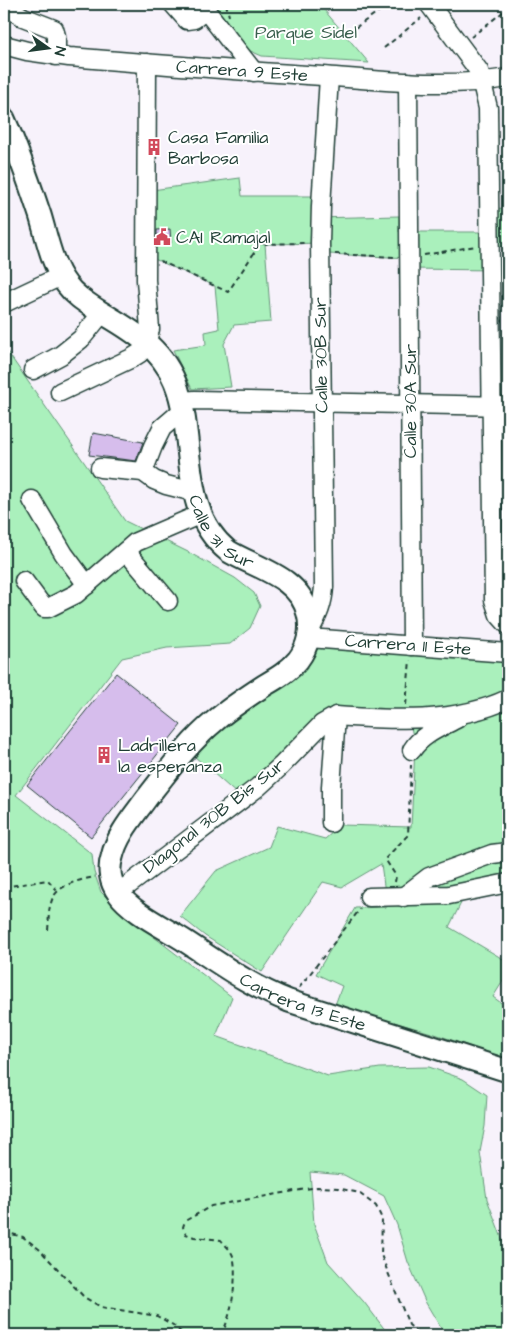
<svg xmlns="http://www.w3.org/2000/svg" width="512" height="1339" font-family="'Architects Daughter',sans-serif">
<rect width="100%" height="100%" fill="#f7f2fb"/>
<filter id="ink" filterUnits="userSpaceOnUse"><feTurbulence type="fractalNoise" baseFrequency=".02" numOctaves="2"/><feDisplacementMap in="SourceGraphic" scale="10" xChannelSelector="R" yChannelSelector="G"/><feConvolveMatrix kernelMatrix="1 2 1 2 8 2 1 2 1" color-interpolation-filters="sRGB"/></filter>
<g filter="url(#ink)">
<g fill="#aaf0bc" stroke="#649678">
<polygon points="210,4 319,4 369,63 262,56 248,50"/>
<polygon points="240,178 242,196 315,196 315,218 399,216 399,232 480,232 481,209 508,208 508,246 494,247 495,270 409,269 409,258 328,254 329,243 265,244 271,322 234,325 224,344 231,387 192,389 173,350 206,345 205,332 219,329 215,286 150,257 152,190"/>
<polygon points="4,347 125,521 188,552 235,578 254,593 260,606 250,628 230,644 167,648 122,658 16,795 92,854 94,872 101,892 119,910 232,997 216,1036 328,1076 380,1068 429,1067 463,1079 487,1095 485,1126 480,1152 487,1199 508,1254 508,1335 445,1335 426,1303 408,1262 397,1225 384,1196 344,1175 310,1172 314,1224 328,1262 364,1302 389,1335 4,1335"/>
<polygon points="315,645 508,657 508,877 471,883 449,927 508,962 508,973 493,997 508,1008 508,1060 435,1034 335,1005 342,986 316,974 355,908 387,907 381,864 342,887 323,882 262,972 205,936 180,916 216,871 269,847 277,826 325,839 341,825 411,827 415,748 409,716 341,713 238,795 194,756 219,731 296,675"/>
</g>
<g fill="#d6bdec" stroke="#1f3d34">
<polygon points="170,229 171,243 157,245 157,230"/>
<polygon points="93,433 143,442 136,461 89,455"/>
<polygon points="116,673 181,725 91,837 27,785"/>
</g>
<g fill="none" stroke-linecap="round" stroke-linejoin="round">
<g stroke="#1f3d34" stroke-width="21">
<g id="minor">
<polyline points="173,4 187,20 194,19 206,10"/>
<polyline points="201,4 254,72"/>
<polyline points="429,4 479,71 488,108 494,600 499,615 508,625"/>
<polyline points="4,5 23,17 54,29 56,36 56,56"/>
<path d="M4,45L27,51L69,57C154,64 238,71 323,76C384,81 447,88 508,78"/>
<polyline points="408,82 412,646"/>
<polyline points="4,303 61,276"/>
<polyline points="33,370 61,355 81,339 102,313"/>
<polyline points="60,392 132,358 140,353 147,342 150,329 146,280 147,63"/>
<polyline points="181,401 195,400 508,406"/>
<polyline points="100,468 143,472 154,480 166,485 194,492"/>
<polyline points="143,472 153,446 162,428 183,410"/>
<polyline points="32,500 64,554 87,585"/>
<polyline points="126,551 168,601"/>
<polyline points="24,581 44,608 48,608 76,594 136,542 201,514"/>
<path d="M310,630C318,615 323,604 324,587L320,243L321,206L329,77"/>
<polyline points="309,638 508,653"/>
<path d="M412,750C422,734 442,727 458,718"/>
<polyline points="331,823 331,787 336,716"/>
<path d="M118,893L258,787L281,766L322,724L336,716C394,720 455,724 508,699"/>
<polyline points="369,897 449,895 508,883"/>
<polyline points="403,897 429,877 492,854 508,852"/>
</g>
</g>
<g stroke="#1f3d34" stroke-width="25">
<g id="major">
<path id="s1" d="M4,119C18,150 29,182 40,215C47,238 52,266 67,285C76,297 87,303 99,311C130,329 161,347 175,382C197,436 177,510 228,551C256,568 300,577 308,614C312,630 308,647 298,660C289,671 277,678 265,685C248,696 231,707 216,720C189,742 168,771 146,799C133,817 117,835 112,857C108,869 110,882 118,893C131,912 165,928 185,941C219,963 250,986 289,1001L508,1071"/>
</g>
</g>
<g stroke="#1f3d34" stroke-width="2" stroke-dasharray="5 4" stroke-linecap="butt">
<polyline points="226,4 229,16"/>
<polyline points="327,11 335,4"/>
<polyline points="348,33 389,4"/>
<polyline points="471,37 508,8"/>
<polyline points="384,48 421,18"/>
<polyline points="335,254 395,257"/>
<polyline points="424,255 476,246"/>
<polyline points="160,261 228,292 260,244 305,243"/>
<polyline points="406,705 410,660"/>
<polyline points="395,882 396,876 385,859 408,835 411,765"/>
<polyline points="4,887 48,880 57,890"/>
<path d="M48,930C49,921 48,911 51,903C55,885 79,880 95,877"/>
<polyline points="299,988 360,909"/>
<polyline points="4,1232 23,1237 39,1249 84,1297 101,1307 157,1316 173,1325 184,1335"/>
<path d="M220,1335C232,1322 238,1272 233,1256C231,1250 225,1245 221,1240L194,1237L186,1234L183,1227L185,1221L211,1206L317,1187L338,1188L359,1193L376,1206L382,1219L381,1255L409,1325L420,1335"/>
</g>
<use href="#minor" stroke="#fff" stroke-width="18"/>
<use href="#major" stroke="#fff" stroke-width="21"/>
</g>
</g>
<defs>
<g id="building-bare" transform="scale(1.35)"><path d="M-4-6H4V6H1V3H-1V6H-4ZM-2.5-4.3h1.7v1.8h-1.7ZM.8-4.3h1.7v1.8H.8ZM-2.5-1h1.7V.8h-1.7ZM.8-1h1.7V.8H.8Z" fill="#d1495b" stroke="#fff" stroke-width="2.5" paint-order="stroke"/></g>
<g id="civic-bare" transform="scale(1.35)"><path d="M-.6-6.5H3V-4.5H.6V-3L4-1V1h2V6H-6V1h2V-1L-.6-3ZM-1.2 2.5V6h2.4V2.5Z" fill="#d1495b" stroke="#fff" stroke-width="2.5" paint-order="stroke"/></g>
</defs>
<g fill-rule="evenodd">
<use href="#building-bare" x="154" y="147"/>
<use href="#civic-bare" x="162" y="237"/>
<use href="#building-bare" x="104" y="755"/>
</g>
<g text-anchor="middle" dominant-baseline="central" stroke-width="4" stroke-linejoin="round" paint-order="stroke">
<g font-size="18" fill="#3b614f" stroke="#fff">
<text x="306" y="32">Parque Sidel</text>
</g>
<g font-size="18" fill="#1f3d34" stroke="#fff">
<text transform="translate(242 71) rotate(4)">Carrera 9 Este</text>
<text transform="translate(321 355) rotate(-91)">Calle 30B Sur</text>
<text transform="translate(410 401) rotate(-90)">Calle 30A Sur</text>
<text stroke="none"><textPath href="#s1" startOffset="488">Calle 31 Sur</textPath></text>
<text transform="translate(408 645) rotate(4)">Carrera 11 Este</text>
<text transform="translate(214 816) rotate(-38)">Diagonal 30B Bis Sur</text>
<text stroke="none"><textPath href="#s1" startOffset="1191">Carrera 13 Este</textPath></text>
</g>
<g font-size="18" fill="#1f3d34" stroke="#fff" text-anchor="start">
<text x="168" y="137">Casa Familia<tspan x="168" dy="21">Barbosa</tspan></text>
<text x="176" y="237">CAI Ramajal</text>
<text x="118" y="745">Ladrillera<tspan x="118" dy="21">la esperanza</tspan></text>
</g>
</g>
<rect width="512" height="1339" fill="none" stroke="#fff" stroke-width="20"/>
<rect x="10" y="10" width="492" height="1319" fill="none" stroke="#1f3d34" stroke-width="2" filter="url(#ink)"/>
<g transform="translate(48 48) rotate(104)" stroke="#ffffff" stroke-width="4" paint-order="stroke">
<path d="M0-4L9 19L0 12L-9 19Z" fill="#1f3d34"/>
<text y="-8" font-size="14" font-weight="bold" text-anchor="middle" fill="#1f3d34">N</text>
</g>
</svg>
